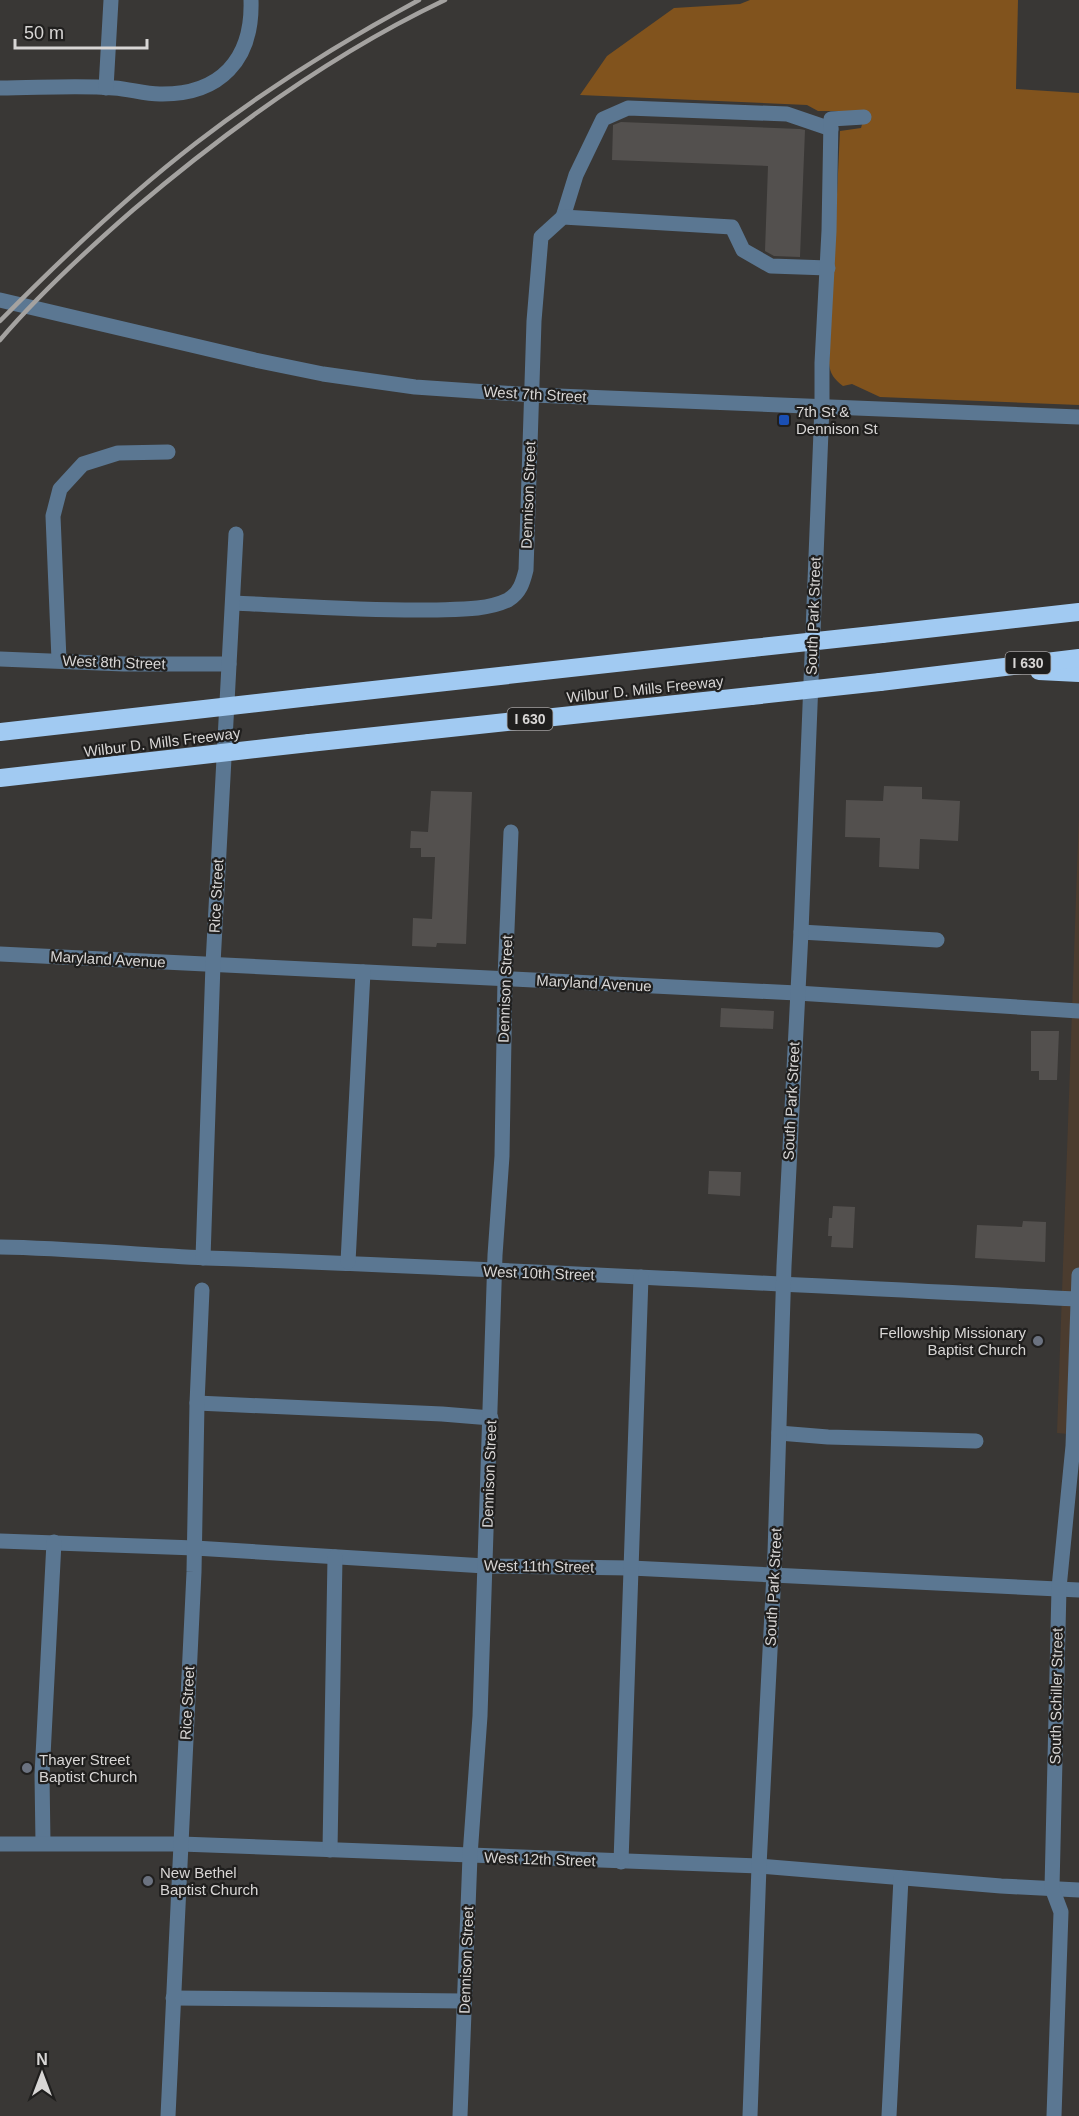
<svg xmlns="http://www.w3.org/2000/svg" width="1079" height="2116" font-family="Helvetica,sans-serif">
<rect width="100%" height="100%" fill="#393735"/>
<polygon fill="#4b3c2f" points="1079,814 1079,1435 1057,1433"/>
<path fill="#81531d" d="M750,0H1018L1016,89L1079,93V405L880,397L852,384L843,386C834,379 830,374 829,363L840,131L861,128L866,111H818L807,105L580,95L607,56L674,8L740,4Z"/>
<g fill="#53504e">
<polygon points="621,122 800,129 805,130 800,257 774,256 765,251 768,166 612,160 613,125"/>
<polygon points="884,786 922,787 922,799 960,801 958,841 920,839 919,869 879,867 880,838 845,837 846,800 883,801"/>
<polygon points="431,791 472,792 466,944 437,943 436,947 412,946 413,918 432,919 435,857 421,857 421,848 410,848 411,831 428,832"/>
<polygon points="721,1008 774,1011 773,1029 720,1027"/>
<polygon points="1031,1031 1059,1031 1057,1080 1039,1080 1039,1071 1031,1071"/>
<polygon points="709,1171 741,1172 740,1196 708,1194"/>
<polygon points="833,1206 855,1207 853,1248 831,1247 832,1236 828,1236 829,1218 832,1218"/>
<polygon points="1023,1221 1046,1222 1045,1262 975,1258 977,1225 1022,1227"/>
</g>
<g fill="none" stroke-linecap="round" stroke-linejoin="round">
<g stroke="#5b7792" stroke-width="15">
<path d="M0,88C38,88 77,85 114,88C130,89 144,94 160,94C220,95 253,60 251,0"/>
<polyline points="106,88 111,0"/>
<polyline points="563,217 576,175 603,119 628,108 787,114 831,129"/>
<polyline points="0,300 255,360 323,374 415,387 533,395 1079,417"/>
<path d="M233,603C299,606 365,611 431,610C455,609 485,611 508,600C520,593 523,582 526,570L534,321L541,237L563,217L732,227L743,250L771,266L828,268"/>
<polyline points="0,659 124,664 229,664"/>
<polyline points="59,660 53,516 60,489 83,464 118,453 168,452"/>
<polyline points="801,932 937,940"/>
<polyline points="0,954 797,993 1079,1011"/>
<path d="M0,1247C69,1248 137,1255 206,1258C497,1268 788,1285 1079,1299"/>
<polyline points="203,1258 213,964 236,534"/>
<polyline points="348,1262 363,972"/>
<polyline points="197,1403 442,1414 491,1418"/>
<polyline points="779,1433 828,1437 976,1441"/>
<polyline points="0,1541 195,1548 485,1566 631,1568 1079,1590"/>
<polyline points="43,1843 42,1775 54,1542"/>
<polyline points="0,1844 181,1844 759,1866 1001,1886 1079,1890"/>
<polyline points="330,1850 335,1557"/>
<polyline points="621,1862 641,1277"/>
<polyline points="173,1998 464,2001"/>
<polyline points="168,2116 194,1572 197,1403 202,1290"/>
<polyline points="460,2116 470,1856 480,1716 495,1255 502,1156 505,978 511,832"/>
<polyline points="750,2116 759,1866 775,1553 784,1266 801,932 822,406 822,363 829,231 831,119 864,117"/>
<polyline points="889,2116 901,1878"/>
<polyline points="1054,2116 1061,1912 1052,1888 1059,1588 1073,1446 1079,1275"/>
</g>
<g stroke="#a1caf2" stroke-width="18">
<polyline points="882,634 1079,612"/>
<polyline points="1039,671 1079,673"/>
<polyline points="880,682 1079,658"/>
<polyline points="310,697 752,648"/>
<polyline points="309,743 751,696"/>
</g>
<g stroke="#a4a2a0" stroke-width="4.5">
<path d="M0,321C62,258 126,197 196,143C266,89 341,42 419,0"/>
<path d="M0,340C40,293 87,250 133,210C227,130 333,53 445,0"/>
</g>
<g stroke="#a1caf2" stroke-width="18">
<polyline points="752,648 882,634"/>
<polyline points="751,696 880,682"/>
<polyline points="0,732 310,697"/>
<polyline points="0,778 309,743"/>
</g>
</g>
<rect fill="#1a4fb4" stroke="#201f1e" stroke-width="2" x="778" y="414" width="12" height="12" rx="3"/>
<g fill="#6b7280" stroke="#201f1e" stroke-width="2">
<circle cx="1038" cy="1341" r="6"/>
<circle cx="27" cy="1768" r="6"/>
<circle cx="148" cy="1881" r="6"/>
</g>
<g text-anchor="middle" dominant-baseline="central" stroke-width="4.5" stroke-linejoin="round" paint-order="stroke">
<g fill="#201f1e" stroke="#a19f9e" stroke-width="1.5">
<rect x="1005.5" y="652" width="45" height="22" rx="4.5"/>
<rect x="507.5" y="708" width="45" height="22" rx="4.5"/>
</g>
<g font-size="14" font-weight="bold" fill="#d8d6d5">
<text x="1028" y="663">I 630</text>
<text x="530" y="719">I 630</text>
</g>
<g font-size="15" fill="#d8d6d5" stroke="#201f1e">
<text transform="translate(535 394) rotate(3)">West 7th Street</text>
<text transform="translate(528 495) rotate(-88)">Dennison Street</text>
<text transform="translate(813 616) rotate(-88)">South Park Street</text>
<text transform="translate(114 662) rotate(2)">West 8th Street</text>
<text transform="translate(645 689) rotate(-6)">Wilbur D. Mills Freeway</text>
<text transform="translate(162 742) rotate(-7)">Wilbur D. Mills Freeway</text>
<text transform="translate(216 896) rotate(-87)">Rice Street</text>
<text transform="translate(108 959) rotate(3)">Maryland Avenue</text>
<text transform="translate(594 983) rotate(3)">Maryland Avenue</text>
<text transform="translate(505 989) rotate(-88)">Dennison Street</text>
<text transform="translate(791 1101) rotate(-87)">South Park Street</text>
<text transform="translate(539 1273) rotate(2)">West 10th Street</text>
<text transform="translate(489 1474) rotate(-88)">Dennison Street</text>
<text transform="translate(539 1566) rotate(1)">West 11th Street</text>
<text transform="translate(773 1587) rotate(-87)">South Park Street</text>
<text transform="translate(1056 1696) rotate(-89)">South Schiller Street</text>
<text transform="translate(187 1703) rotate(-87)">Rice Street</text>
<text transform="translate(540 1859) rotate(2)">West 12th Street</text>
<text transform="translate(466 1960) rotate(-88)">Dennison Street</text>
</g>
<g font-size="15" fill="#d8d6d5" stroke="#201f1e" text-anchor="start">
<text x="796" y="411">7th St &amp;<tspan x="796" dy="17">Dennison St</tspan></text>
<text x="1026" y="1332" text-anchor="end">Fellowship Missionary<tspan x="1026" dy="17">Baptist Church</tspan></text>
<text x="39" y="1759">Thayer Street<tspan x="39" dy="17">Baptist Church</tspan></text>
<text x="160" y="1872">New Bethel<tspan x="160" dy="17">Baptist Church</tspan></text>
</g>
</g>
<g transform="translate(42 2074)" stroke="#201f1e" stroke-width="4.5" paint-order="stroke">
<path d="M0-4.5L10 22L0 15L-10 22Z" fill="#d8d6d5"/>
<text y="-9" font-size="16" font-weight="bold" text-anchor="middle" fill="#d8d6d5">N</text>
</g>
<path d="M15 39v9h132v-9" fill="none" stroke="#d8d6d5" stroke-width="3"/>
<text x="24" y="39" font-size="18" fill="#d8d6d5" stroke="#201f1e" stroke-width="4.5" paint-order="stroke">50 m</text>
</svg>
